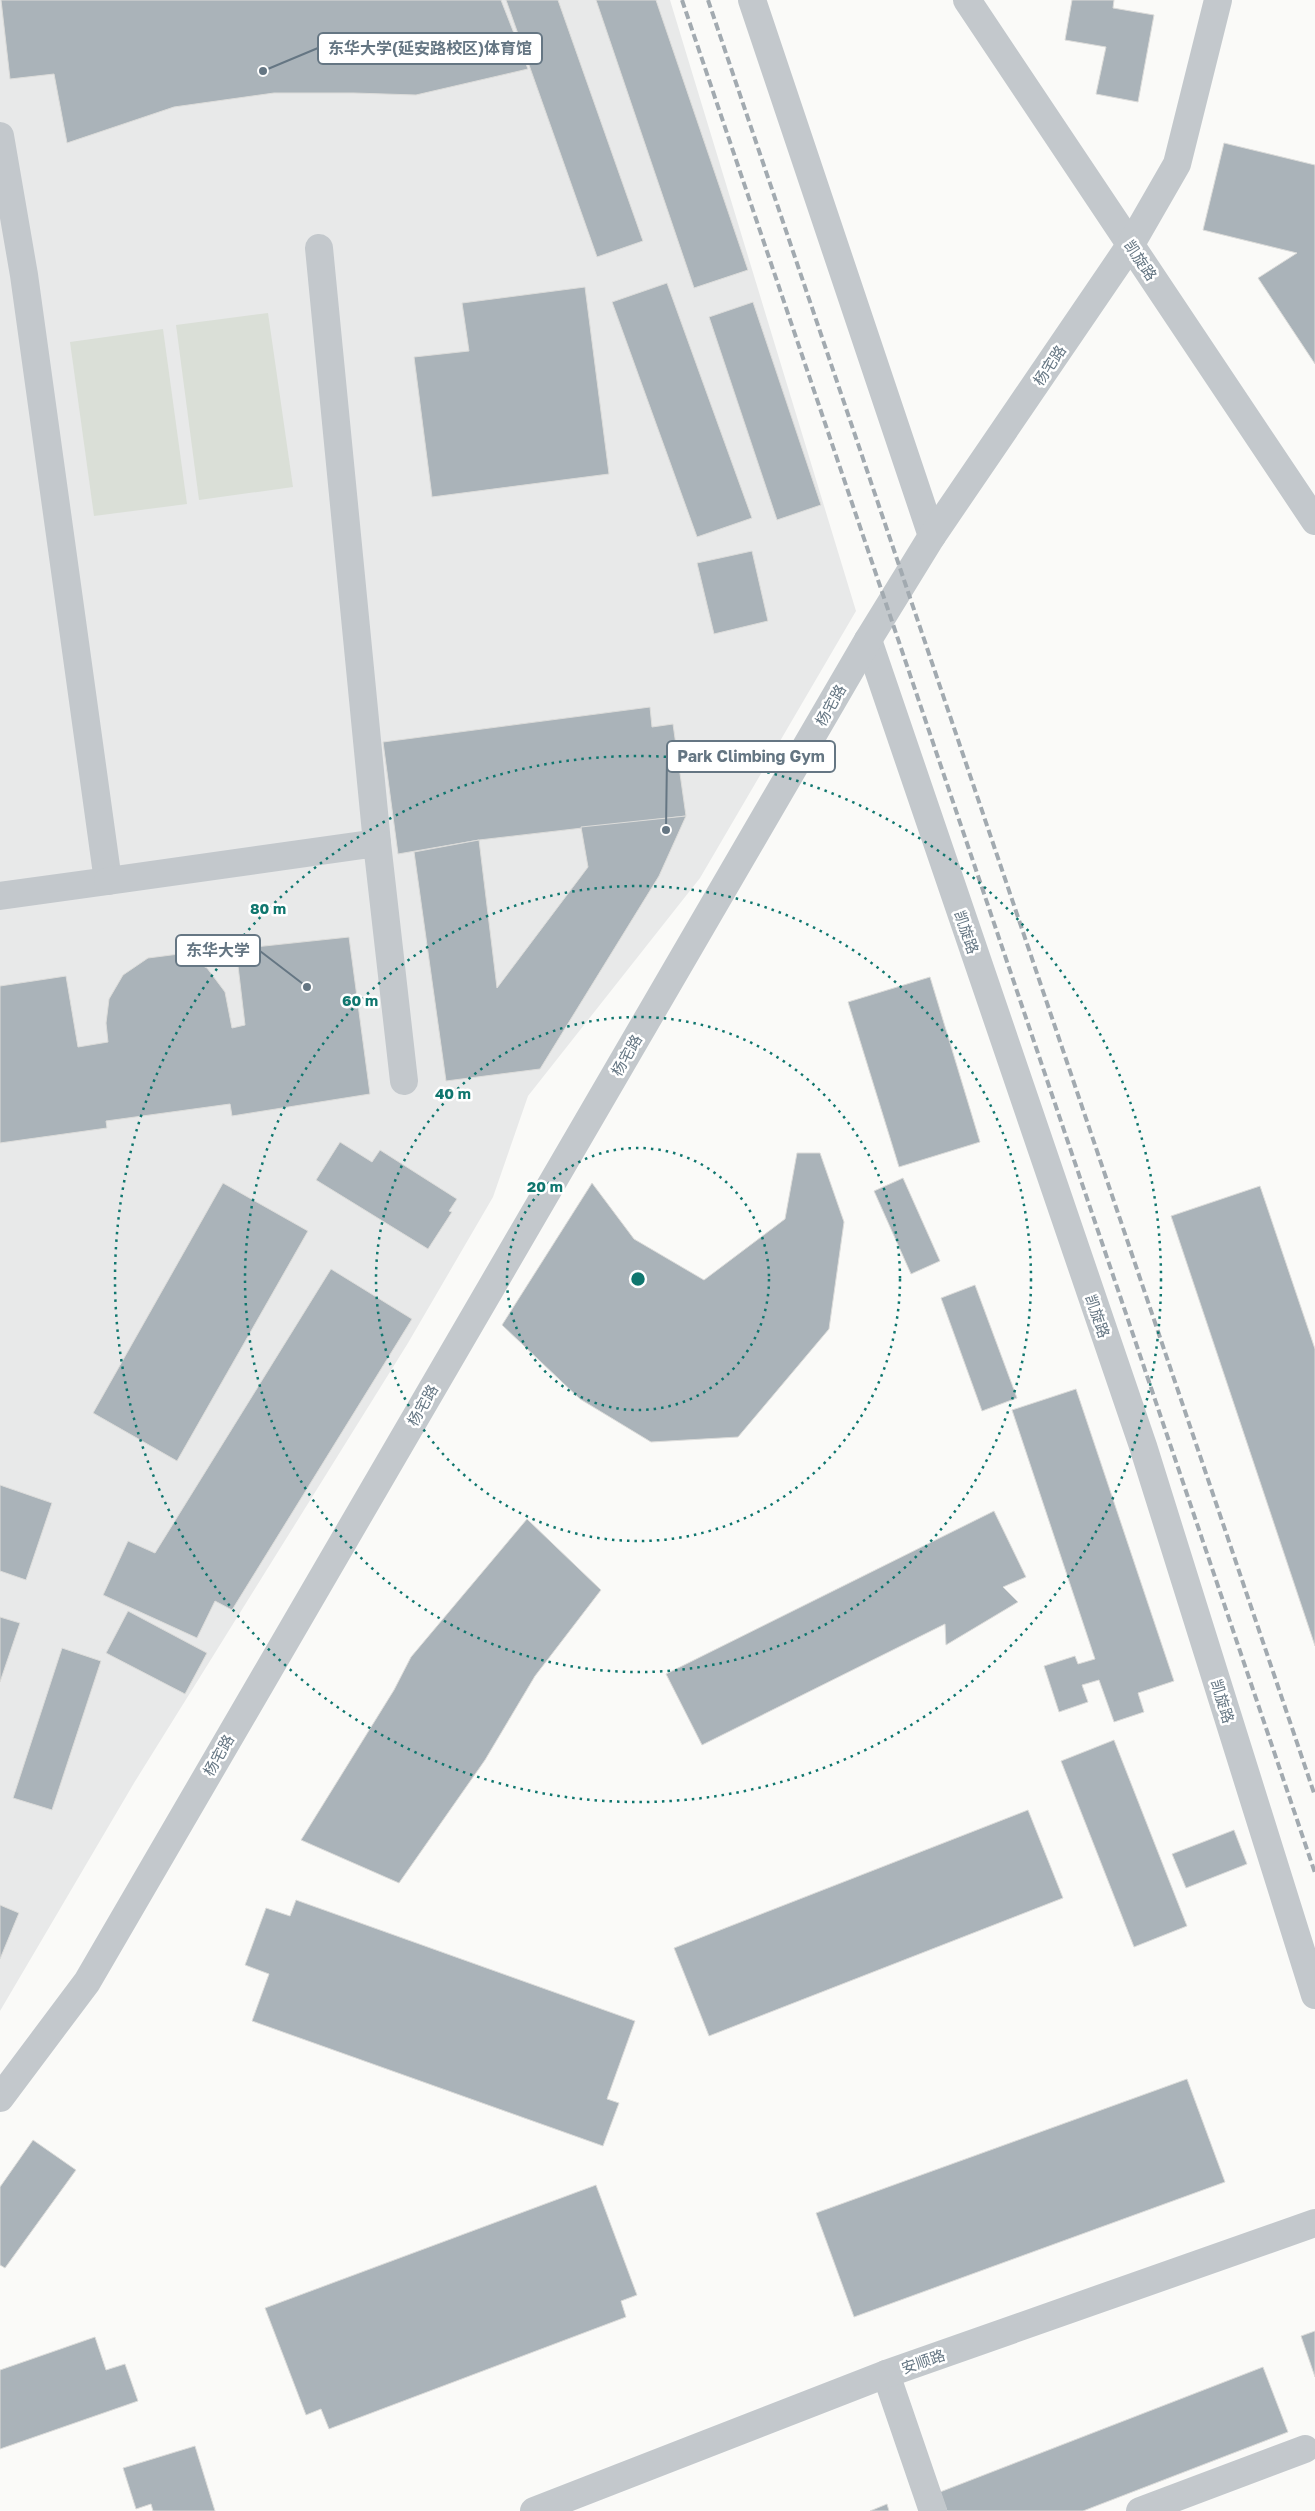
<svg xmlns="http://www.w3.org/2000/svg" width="1315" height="2511" font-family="'Golos Text','Noto Sans SC',sans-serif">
<rect width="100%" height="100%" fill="#fafaf8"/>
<polygon fill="#e8e9e9" points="0,0 670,0 856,611 700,878 528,1096 493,1197 408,1343 134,1783 0,2011"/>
<g fill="#dadfd7">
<polygon points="268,313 293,487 199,500 176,325"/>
<polygon points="163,329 187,504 94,516 70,342"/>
</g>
<g fill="#aab3b9" stroke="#dcdcda">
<polygon points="1,0 501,0 528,69 416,95 354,93 274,93 174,107 67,143 54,74 10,79"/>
<polygon points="506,0 558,0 643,241 597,257"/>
<polygon points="596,0 656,0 748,270 694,288"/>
<polygon points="1072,0 1114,0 1113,8 1154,15 1138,102 1096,94 1106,47 1065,40"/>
<polygon points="1224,143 1315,165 1315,364 1258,278 1297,253 1203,230"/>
<polygon points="667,283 752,518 697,537 612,302"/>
<polygon points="585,287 609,474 432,497 414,357 469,351 462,303"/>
<polygon points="753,302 821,505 777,520 709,317"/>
<polygon points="752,551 768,621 714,634 697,563"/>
<polygon points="650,707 652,727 673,724 686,816 479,840 398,854 383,742"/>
<polygon points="686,816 659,876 540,1069 446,1081 414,852 479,840 497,988 588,867 581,827"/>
<polygon points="349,937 370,1094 232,1116 230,1104 106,1121 107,1128 0,1143 0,986 66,976 78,1047 108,1042 106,1023 109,999 123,975 148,958 179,954 207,968 225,992 232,1028 245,1025 236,949"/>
<polygon points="930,977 980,1142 899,1167 848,1002"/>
<polygon points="340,1142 372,1162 380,1150 457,1199 449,1211 452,1212 428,1249 316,1180"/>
<polygon points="797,1153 820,1153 844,1222 829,1329 738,1437 651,1442 580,1399 502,1325 592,1183 634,1239 704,1280 785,1219"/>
<polygon points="903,1178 940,1261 911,1274 874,1191"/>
<polygon points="223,1183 308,1231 177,1461 93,1413"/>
<polygon points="1260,1186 1315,1349 1315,1646 1171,1216"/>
<polygon points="331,1269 412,1319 232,1610 215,1601 197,1638 103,1595 128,1541 155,1553"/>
<polygon points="975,1285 1017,1398 982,1411 941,1298"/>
<polygon points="1076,1389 1174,1681 1138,1693 1144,1712 1114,1722 1099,1680 1082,1685 1088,1702 1059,1712 1044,1666 1075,1656 1078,1664 1095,1659 1012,1410"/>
<polygon points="0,1485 52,1503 26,1580 0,1571"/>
<polygon points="994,1511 1026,1577 1003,1587 1018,1602 946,1645 945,1624 702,1745 666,1674"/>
<polygon points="527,1519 601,1590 535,1676 485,1760 399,1883 301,1840 394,1690 411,1657"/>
<polygon points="128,1611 207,1653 185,1694 106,1653"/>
<polygon points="0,1617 20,1623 0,1682"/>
<polygon points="62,1648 101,1661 52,1810 13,1798"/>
<polygon points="1114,1740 1187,1926 1134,1947 1061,1761"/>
<polygon points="1028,1810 1063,1898 709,2036 674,1948"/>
<polygon points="1234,1830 1247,1864 1186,1888 1172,1854"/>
<polygon points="296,1900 635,2021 607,2099 619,2103 603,2146 252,2021 269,1974 245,1965 266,1908 290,1916"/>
<polygon points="0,1905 19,1913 0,1959"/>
<polygon points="1187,2079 1225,2182 854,2317 816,2213"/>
<polygon points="33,2140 76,2170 5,2268 0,2265 0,2187"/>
<polygon points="596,2185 637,2295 621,2301 626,2317 329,2429 321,2409 306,2415 265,2308"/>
<polygon points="1315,2331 1315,2377 1301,2336"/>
<polygon points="95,2337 106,2370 125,2364 138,2401 0,2449 0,2370"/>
<polygon points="1263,2367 1288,2432 1083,2511 947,2511 940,2492"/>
<polygon points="195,2446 215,2511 153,2511 151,2504 136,2509 123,2468"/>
<polygon points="887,2504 889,2511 870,2511"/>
</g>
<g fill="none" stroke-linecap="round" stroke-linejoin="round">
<g stroke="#c3c8cc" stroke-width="28">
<polyline points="752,0 932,536"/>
<polyline points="967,0 1315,521"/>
<polyline points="0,136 24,275 108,881 0,896"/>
<polyline points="319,248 377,843"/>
<polyline points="868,640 1143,1446 1315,1995"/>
<polyline points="108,881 377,843 404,1081"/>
<polyline points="0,2098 87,1982 868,640 932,536 1131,244 1177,164 1218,0"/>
<polyline points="886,2374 933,2511"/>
<polyline points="534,2511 886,2374 1315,2223"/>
<polyline points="1140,2511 1305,2449"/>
</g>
<g stroke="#a2aab0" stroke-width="4" stroke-dasharray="8 4" stroke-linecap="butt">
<polyline points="682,0 1315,1873"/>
<polyline points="708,0 1315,1796"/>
</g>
</g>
<g fill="none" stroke="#0f766e" stroke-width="2.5" stroke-dasharray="2.5 5">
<circle cx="638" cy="1279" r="131"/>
<circle cx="638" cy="1279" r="262"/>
<circle cx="638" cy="1279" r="393"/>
<circle cx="638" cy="1279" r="523"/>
</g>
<g text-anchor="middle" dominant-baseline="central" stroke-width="5" stroke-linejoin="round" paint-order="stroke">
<g font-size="15" fill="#657683" stroke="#fff">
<text transform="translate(1141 260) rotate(56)">凯旋路</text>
<text transform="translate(1049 365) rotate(-56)">杨宅路</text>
<text transform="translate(830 705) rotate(-60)">杨宅路</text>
<text transform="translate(967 932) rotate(71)">凯旋路</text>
<text transform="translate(626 1055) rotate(-60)">杨宅路</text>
<text transform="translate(1098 1316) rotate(71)">凯旋路</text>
<text transform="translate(422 1405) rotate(-60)">杨宅路</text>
<text transform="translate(1223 1701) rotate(73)">凯旋路</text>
<text transform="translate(218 1755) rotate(-60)">杨宅路</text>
<text transform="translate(923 2361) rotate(-19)">安顺路</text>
</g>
</g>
<circle cx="638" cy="1279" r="8" fill="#0f766e" stroke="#fff" stroke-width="2.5"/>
<g font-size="15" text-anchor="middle" font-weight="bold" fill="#0f766e" stroke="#fff" stroke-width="5" stroke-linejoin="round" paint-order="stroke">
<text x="268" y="914">80 m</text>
<text x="360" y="1006">60 m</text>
<text x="453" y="1099">40 m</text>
<text x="545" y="1192">20 m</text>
</g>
<path fill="none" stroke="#657683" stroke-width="2" d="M263 71L318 48M666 830L667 757M307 987L260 951"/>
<g fill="#657683" stroke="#fff" stroke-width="2">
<circle cx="263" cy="71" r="5"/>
<circle cx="666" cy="830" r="5"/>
<circle cx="307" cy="987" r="5"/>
</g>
<g fill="#fff" stroke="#657683" stroke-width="2">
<rect x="318" y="33" width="224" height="31" rx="5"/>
<rect x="667" y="741" width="168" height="31" rx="5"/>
<rect x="176" y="935" width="84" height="31" rx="5"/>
</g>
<g font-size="16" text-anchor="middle" font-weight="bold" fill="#657683">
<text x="430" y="54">东华大学(延安路校区)体育馆</text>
<text x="751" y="762">Park Climbing Gym</text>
<text x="218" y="956">东华大学</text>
</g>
</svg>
